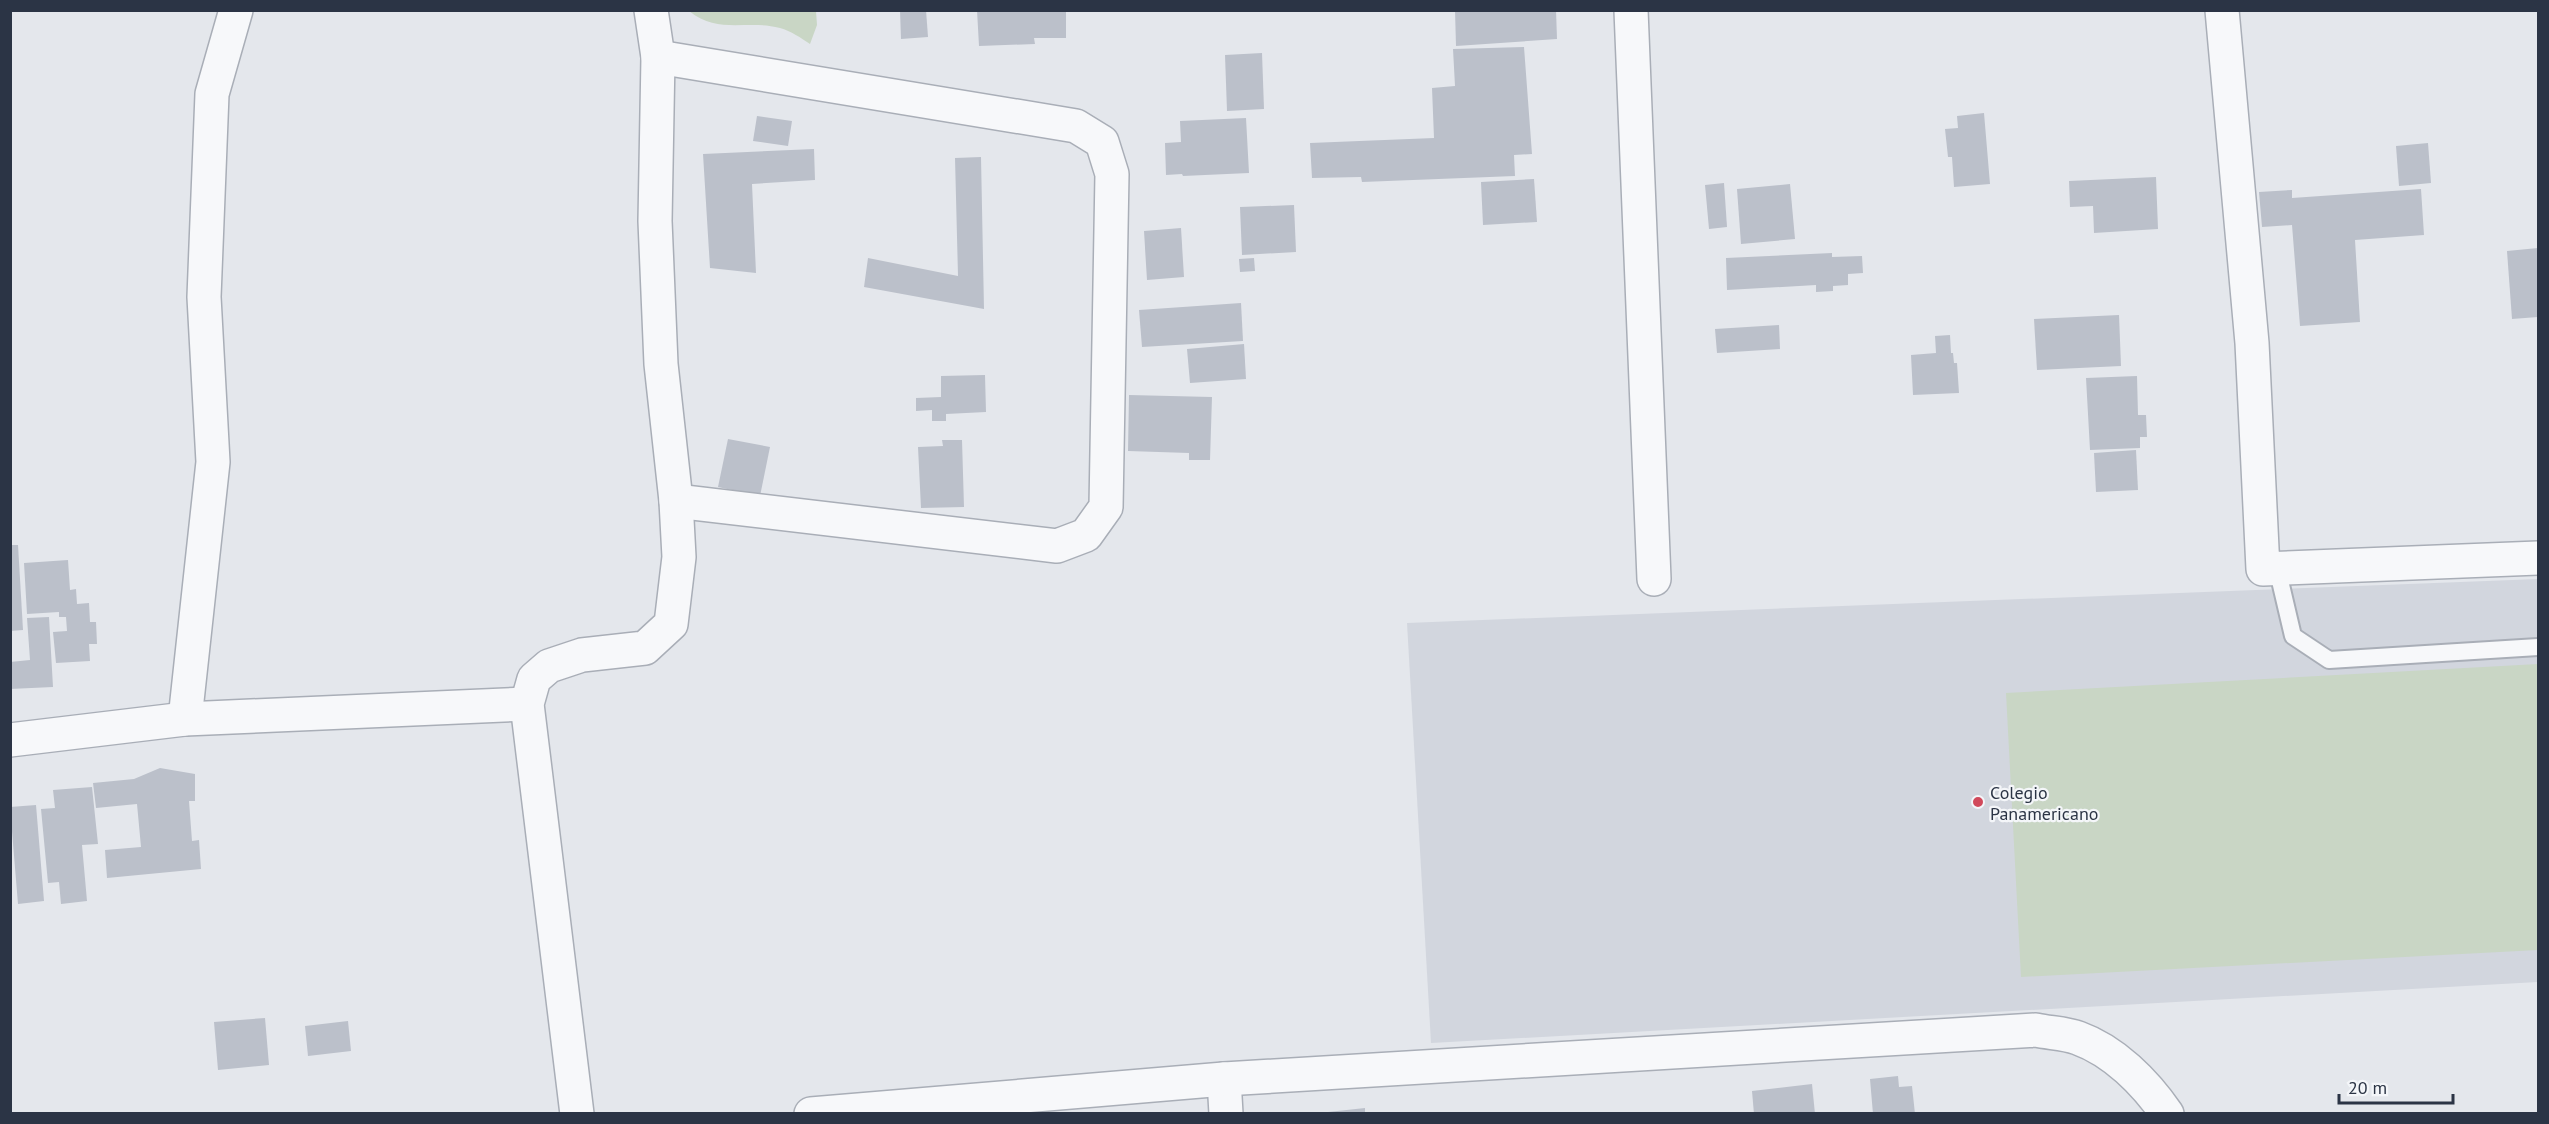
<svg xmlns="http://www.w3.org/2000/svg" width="2549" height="1124" font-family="'PT Sans',sans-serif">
<rect width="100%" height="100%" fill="#e4e7ec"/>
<polygon fill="#d2d6de" points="2538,579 2538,982 1431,1043 1407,623"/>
<g fill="#c9d6c5">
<path d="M689,11H816L817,25L810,44C801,38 791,31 780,28C747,19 719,35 689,11Z"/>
<polygon points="2538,664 2538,950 2021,977 2006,693"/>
</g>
<g fill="#bbc0ca">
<polygon points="900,10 926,10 928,37 901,39"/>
<polygon points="977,10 1066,10 1066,38 1034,38 1035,44 979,46"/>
<polygon points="1455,10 1556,10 1557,39 1456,46"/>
<polygon points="1524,47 1532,154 1514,155 1515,176 1362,182 1361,177 1312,178 1310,143 1434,138 1432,88 1455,86 1453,49"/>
<polygon points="1262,53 1264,109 1227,111 1225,55"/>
<polygon points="1984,113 1990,184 1954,187 1952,157 1948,157 1945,129 1958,128 1957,116"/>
<polygon points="757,116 792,121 788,146 753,141"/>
<polygon points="1246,118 1249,173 1183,176 1182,174 1166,175 1165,143 1181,142 1180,121"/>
<polygon points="2428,143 2431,183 2399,186 2396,146"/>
<polygon points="814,149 815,180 752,184 756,273 710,268 703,154"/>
<polygon points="981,157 984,309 864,287 868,258 958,276 955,158"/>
<polygon points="2156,177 2158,229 2094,233 2093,206 2070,207 2069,181"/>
<polygon points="1534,179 1537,222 1483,225 1481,182"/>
<polygon points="1724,183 1727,227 1709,229 1705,185"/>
<polygon points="1790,184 1795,239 1741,244 1737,189"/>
<polygon points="2421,189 2424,235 2355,240 2360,322 2300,326 2292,225 2262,227 2259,192 2292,190 2292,198"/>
<polygon points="1294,205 1296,252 1242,255 1240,207"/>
<polygon points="1181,228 1184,277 1147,280 1144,231"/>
<polygon points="2538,248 2538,317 2512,319 2507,251"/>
<polygon points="1832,253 1832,257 1862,256 1863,273 1848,274 1848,285 1833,286 1833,291 1816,292 1816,285 1727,290 1726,258"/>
<polygon points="1254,258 1255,271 1240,272 1239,259"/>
<polygon points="1241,303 1243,341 1142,347 1139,310"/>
<polygon points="2119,315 2121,366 2037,370 2034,319"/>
<polygon points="1779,325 1780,349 1717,353 1715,329"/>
<polygon points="1950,335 1951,353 1953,353 1954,363 1957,363 1959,393 1913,395 1911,355 1936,353 1935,336"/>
<polygon points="1244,344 1246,379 1190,383 1187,349"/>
<polygon points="985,375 986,412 946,414 946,421 932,421 932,410 916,411 916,398 941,397 941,376"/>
<polygon points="2137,376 2138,415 2146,415 2147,437 2140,437 2140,448 2090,450 2086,378"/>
<polygon points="1129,395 1212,397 1210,460 1189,460 1189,453 1128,451"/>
<polygon points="728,439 770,447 760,496 718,487"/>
<polygon points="942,440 962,440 964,507 921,508 918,447 943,446"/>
<polygon points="2136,450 2138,490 2096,492 2094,453"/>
<polygon points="10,545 18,545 23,630 10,631"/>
<polygon points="68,560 70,590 76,589 77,604 89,603 90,622 96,622 97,644 89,644 90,661 56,663 53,632 67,631 66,617 59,617 59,612 27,614 24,563"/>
<polygon points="49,617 53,687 10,689 10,662 30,660 27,618"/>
<polygon points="160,768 195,774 195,801 189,801 192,841 199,840 201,869 107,878 105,850 141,847 137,804 96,808 93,783 134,779"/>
<polygon points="92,787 98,844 82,845 87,901 61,904 59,882 48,883 41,809 55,808 53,790"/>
<polygon points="36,805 44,901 18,904 10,807"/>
<polygon points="265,1018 269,1065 218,1070 214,1022"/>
<polygon points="348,1021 351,1051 308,1056 305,1026"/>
<polygon points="1898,1076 1899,1087 1912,1086 1915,1114 1873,1114 1870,1079"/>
<polygon points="1812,1084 1815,1114 1754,1114 1752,1091"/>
<polygon points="1365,1108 1365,1114 1328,1114 1328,1112"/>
</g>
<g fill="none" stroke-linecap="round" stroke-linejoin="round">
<g stroke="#a9aeb7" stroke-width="20">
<polyline id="service" points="2277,568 2293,636 2329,660 2538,647"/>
</g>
<g stroke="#a9aeb7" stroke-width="36">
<g id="minor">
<polyline points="1631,10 1654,579"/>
<polyline points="2222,10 2252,343 2263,569 2538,558"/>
<polyline points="658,57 1076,126 1102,142 1112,174 1106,507 1086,535 1057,546 676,501"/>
<polyline points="185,719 213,462 204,297 212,94 236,10"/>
<polyline points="10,740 185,719 527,704"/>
<polyline points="1224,1079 1226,1114"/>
<polyline points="577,1114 527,704 534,679 549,666 582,655 645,648 671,624 679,557 676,501 661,364 655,221 658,57 651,10"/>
<path d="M811,1114L1224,1079L2036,1030C2049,1033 2065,1033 2078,1038C2114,1051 2145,1082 2167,1114"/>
</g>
</g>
<use href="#service" stroke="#f7f8fa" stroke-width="16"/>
<use href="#minor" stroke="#f7f8fa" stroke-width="33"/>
</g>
<circle fill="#d1495b" stroke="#f4f6f9" stroke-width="2" cx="1978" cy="802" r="6"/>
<g text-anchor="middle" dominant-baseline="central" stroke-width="4.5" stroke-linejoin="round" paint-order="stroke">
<g font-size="18" fill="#2b3445" stroke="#f4f6f9" text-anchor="start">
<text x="1990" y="792">Colegio<tspan x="1990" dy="21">Panamericano</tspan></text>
</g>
</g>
<rect width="2549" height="1124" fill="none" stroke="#2b3445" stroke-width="24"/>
<path d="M2339 1094v9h114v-9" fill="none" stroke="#2b3445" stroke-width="3"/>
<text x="2348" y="1094" font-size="18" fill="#2b3445" stroke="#f4f6f9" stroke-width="4.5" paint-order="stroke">20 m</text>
</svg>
